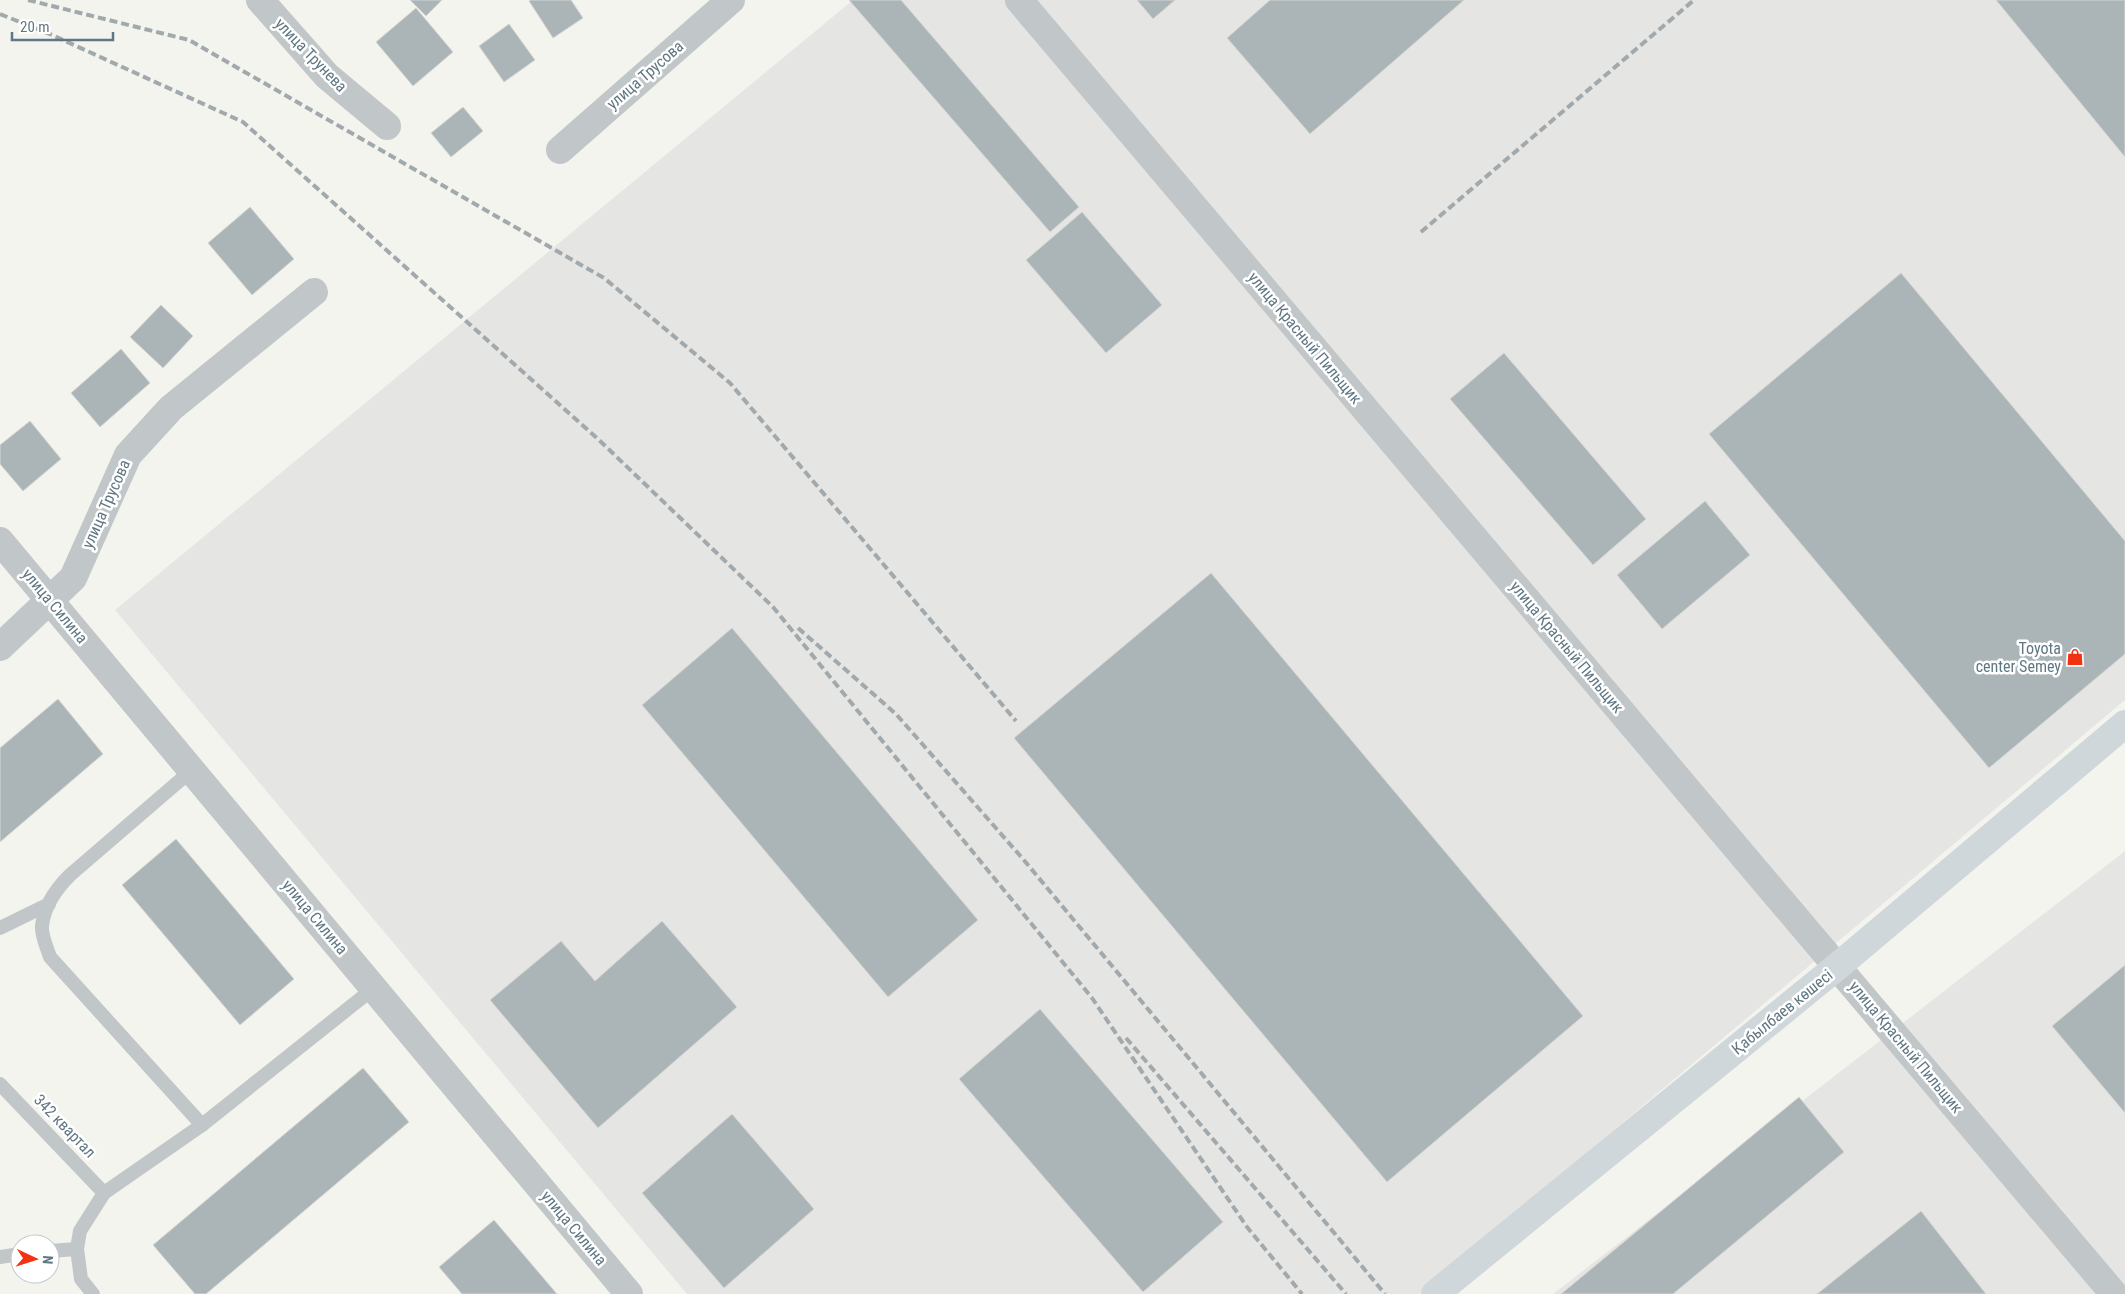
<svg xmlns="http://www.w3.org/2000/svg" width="2125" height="1294" font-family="'Roboto Condensed',sans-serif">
<rect width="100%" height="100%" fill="#f4f4ef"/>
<g fill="#e5e5e3">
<polygon points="853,0 2125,0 2125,700 1419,1294 687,1294 115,610"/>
<polygon points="2125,851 2125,1294 1553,1294"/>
</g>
<g fill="#abb5b8" stroke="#d5d5d2">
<polygon points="410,0 442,0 426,16"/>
<polygon points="531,0 571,0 583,18 553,38 529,1"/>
<polygon points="849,0 901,0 1079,207 1050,232"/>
<polygon points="1137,0 1175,0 1153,19"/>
<polygon points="1270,0 1464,0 1310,134 1227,38"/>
<polygon points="1996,0 2125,0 2125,157"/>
<polygon points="416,8 453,52 413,86 376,42"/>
<polygon points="509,24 535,60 504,82 479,46"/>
<polygon points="463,107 483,131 451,157 431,133"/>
<polygon points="250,207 294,259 252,295 208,243"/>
<polygon points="1082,212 1162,305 1106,353 1026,260"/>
<polygon points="1901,273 2125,541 2125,654 1989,768 1709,434"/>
<polygon points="161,305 193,336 163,368 130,337"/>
<polygon points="121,349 150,383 100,427 71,393"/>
<polygon points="1504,353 1646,519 1593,565 1450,399"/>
<polygon points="30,421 61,459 23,491 0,464 0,445"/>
<polygon points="1705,501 1750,555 1662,629 1617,575"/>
<polygon points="1211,573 1583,1016 1387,1182 1014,738"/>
<polygon points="732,628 978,920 888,997 642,705"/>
<polygon points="58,699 103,754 0,842 0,748"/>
<polygon points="176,839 294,979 240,1025 122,885"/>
<polygon points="662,921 737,1007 598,1128 490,1000 561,941 595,981"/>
<polygon points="2125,965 2125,1113 2052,1026"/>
<polygon points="1040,1009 1223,1222 1143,1292 959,1079"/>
<polygon points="363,1068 409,1122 206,1294 195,1294 153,1245"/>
<polygon points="1799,1097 1844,1152 1673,1294 1561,1294"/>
<polygon points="732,1114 814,1209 724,1288 642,1193"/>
<polygon points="1921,1211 1986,1294 1817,1294"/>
<polygon points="494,1220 557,1294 462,1294 439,1267"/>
</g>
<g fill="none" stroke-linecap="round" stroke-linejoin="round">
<g stroke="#c1c6c8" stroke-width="14">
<path d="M192,770L70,875C56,889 44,906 42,926C41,935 47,948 50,957L202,1125"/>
<polyline points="0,928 49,904"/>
<polyline points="0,1084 104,1193"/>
<polyline points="50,1251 77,1249"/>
<polyline points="0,1257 20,1254"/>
<polyline points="93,1294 81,1279 77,1249 80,1231 104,1193 202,1125 374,988"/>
</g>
<g stroke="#c1c6c8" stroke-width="28">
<polyline points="260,0 327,76 387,126"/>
<polyline points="1019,0 2114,1294"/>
<polyline points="560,150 731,0"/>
<polyline points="0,541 629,1294"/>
<polyline points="0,647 73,578 128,455 171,408 314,292"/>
</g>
<polyline stroke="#d0d7da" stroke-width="28" points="1435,1294 1838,966 2125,724"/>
<g stroke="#a1a9ad" stroke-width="4" stroke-dasharray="8 4" stroke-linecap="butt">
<polyline points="28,0 189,40 604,278 730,383 1016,721"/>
<polyline points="0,14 52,35 243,122 598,439 773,607 1092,998 1247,1227 1302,1294"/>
<polyline points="1421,232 1694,0"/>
<polyline points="798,628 896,714 1023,859 1385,1294"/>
<polyline points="1126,1038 1346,1294"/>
</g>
</g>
<defs>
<g id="shop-bare" transform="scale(1.35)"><path d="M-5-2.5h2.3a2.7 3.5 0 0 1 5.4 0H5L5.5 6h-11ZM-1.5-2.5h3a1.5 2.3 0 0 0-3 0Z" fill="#f23311" stroke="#fff" stroke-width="2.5" paint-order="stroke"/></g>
</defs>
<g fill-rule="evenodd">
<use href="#shop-bare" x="2075" y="657"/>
</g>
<g text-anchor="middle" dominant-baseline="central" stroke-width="5" stroke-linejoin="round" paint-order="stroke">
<g font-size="16" fill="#607783" stroke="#fff">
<text transform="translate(311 55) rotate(46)">улица Трунева</text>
<text transform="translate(645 75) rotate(-41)">улица Трусова</text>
<text transform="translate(1305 338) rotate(50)">улица Красный Пильщик</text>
<text transform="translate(106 504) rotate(-66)">улица Трусова</text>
<text transform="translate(55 606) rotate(50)">улица Силина</text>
<text transform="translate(1567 647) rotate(50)">улица Красный Пильщик</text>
<text transform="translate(315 917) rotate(50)">улица Силина</text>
<text transform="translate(1782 1012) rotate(-39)">Қабылбаев көшесі</text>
<text transform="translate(1906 1047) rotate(50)">улица Красный Пильщик</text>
<text transform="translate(65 1126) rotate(46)">342 квартал</text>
<text transform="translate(574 1228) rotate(50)">улица Силина</text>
</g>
<g font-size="16" fill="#607783" stroke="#fff" text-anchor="end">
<text x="2061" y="648">Toyota<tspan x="2061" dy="18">center Semey</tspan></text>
</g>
</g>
<g transform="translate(35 1259) rotate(94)"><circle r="24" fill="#ffffff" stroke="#bfc9cd"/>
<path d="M0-4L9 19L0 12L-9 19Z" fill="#f23311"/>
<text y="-8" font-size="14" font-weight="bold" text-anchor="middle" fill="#607783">N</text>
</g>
<path d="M12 32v8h101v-8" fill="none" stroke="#607783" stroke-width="2.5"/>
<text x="20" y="32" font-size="15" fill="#607783" stroke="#ffffff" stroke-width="4" paint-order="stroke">20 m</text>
</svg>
